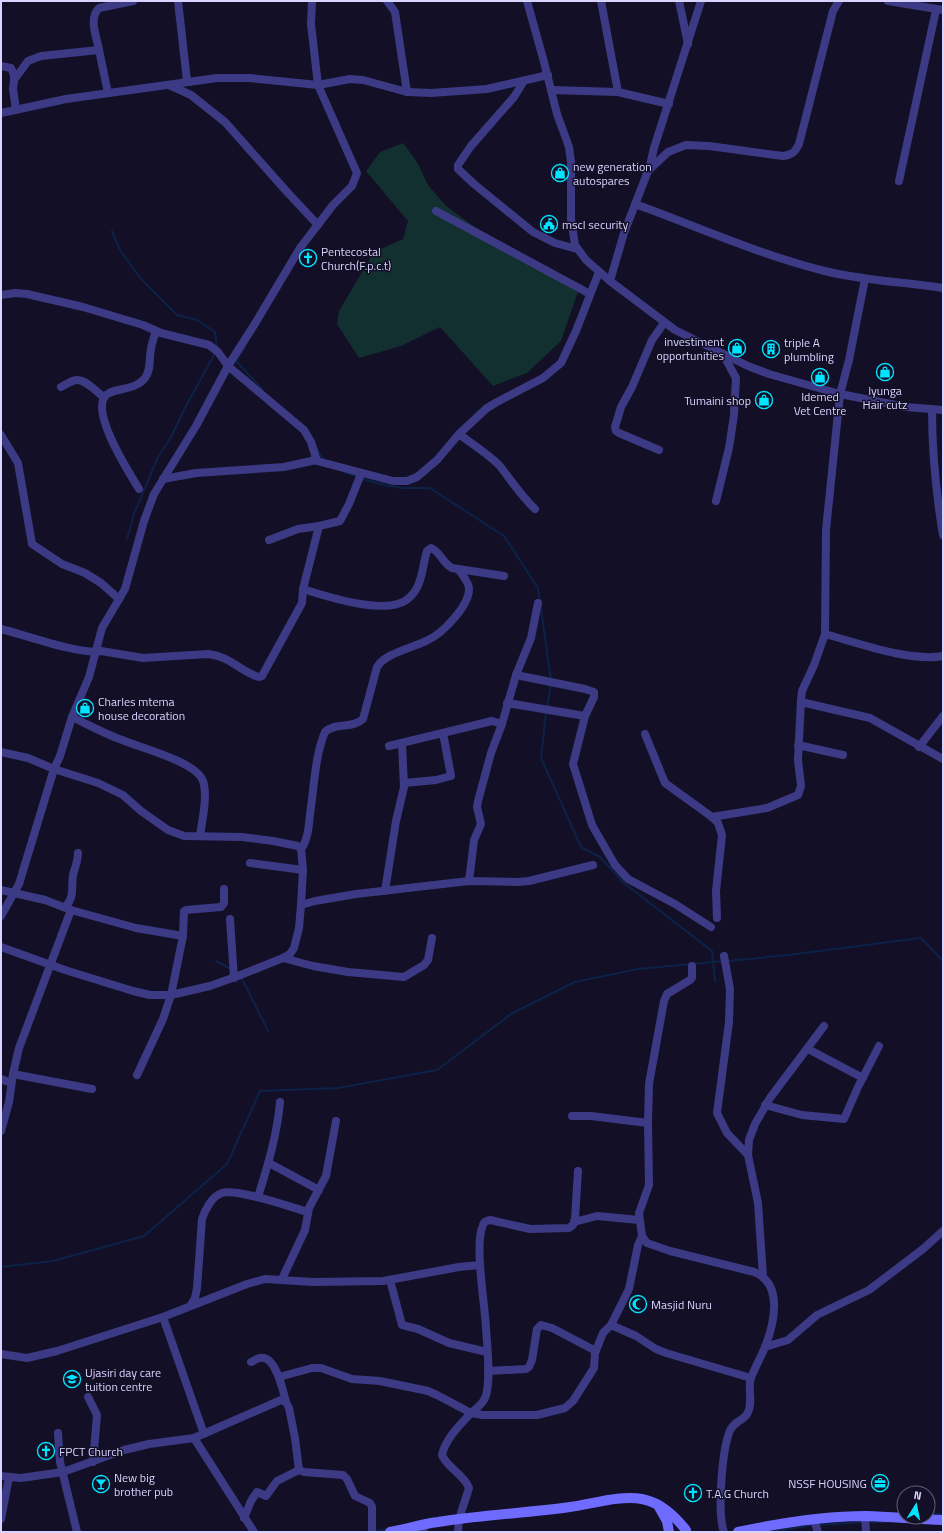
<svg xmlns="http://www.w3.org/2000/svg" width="944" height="1533" font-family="'Titillium Web',sans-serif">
<rect width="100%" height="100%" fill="#130f26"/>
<polygon fill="#12302f" points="403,143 417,162 428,185 446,206 472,225 509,247 565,285 578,292 561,341 527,373 493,386 440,327 401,346 359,358 337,324 339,311 374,252 403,239 408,221 366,171 380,152"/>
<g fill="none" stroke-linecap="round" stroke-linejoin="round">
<g stroke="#0c2248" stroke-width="2">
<polyline points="112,231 120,250 141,279 177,315 197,320 215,332 217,349"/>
<polyline points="245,347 236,361 262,389"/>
<polyline points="316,447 323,459"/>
<polyline points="342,471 358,477"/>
<polyline points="362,479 385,485 402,488 430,488 504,536 538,588 551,680"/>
<polyline points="127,539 134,514 158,457 171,437 186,406 215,353"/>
<polyline points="547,707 551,684"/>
<polyline points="546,712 541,758 581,847 600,857 624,883 712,951 715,981"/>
<polyline points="216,961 231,969"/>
<polyline points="728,961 788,955 921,938 943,961"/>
<polyline points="694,964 724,961"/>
<polyline points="240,977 242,979 268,1031"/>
<polyline points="1,1267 53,1261 144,1236 227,1164 260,1091 338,1088 437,1070 511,1014 575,982 638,969 690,964"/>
<polyline points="928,1513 943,1514"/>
<polyline points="869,1522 886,1522"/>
<polyline points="819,1525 864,1522"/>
<polyline points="375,1531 388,1529"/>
<polyline points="768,1532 814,1525"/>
</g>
<g stroke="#3d3a85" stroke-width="8">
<polyline points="178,1 187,81"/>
<polyline points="387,1 395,12 407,92"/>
<polyline points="527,1 544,62 557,114 569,147 571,162 571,219 575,245 586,260 610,281 675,330 748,366 769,374 840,394 906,407 943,410"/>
<polyline points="601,1 618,92"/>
<polyline points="679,1 688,44"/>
<polyline points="888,1 943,10"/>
<polyline points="99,50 108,93"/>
<polyline points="1,66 11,68 14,75 14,80"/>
<polyline points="524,81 514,97 471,146 458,165 458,169 474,184 533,232 555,243 577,249"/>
<polyline points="169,85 191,95 225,122 288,193 318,225"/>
<polyline points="551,90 618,92 669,104"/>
<path d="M16,110L13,89L14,80L28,61L41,56L99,50C97,37 88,19 99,8L133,1"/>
<polyline points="1,113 66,99 217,78 250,78 318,85 350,79 363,80 407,92 431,93 487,89 548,75"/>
<polyline points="649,170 654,148 701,1"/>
<polyline points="899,181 936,10"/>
<path d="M635,204C699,227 762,256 829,272C867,281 905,282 943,288"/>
<polyline points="436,211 590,294"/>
<path d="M610,281L624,233L648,171L668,152L686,145L709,146L783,156C792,155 795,152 799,144L833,11L839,1"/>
<polyline points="1,295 15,293 27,294 83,307 143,325 161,333 209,345 218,352 228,366 304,430 311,442 317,461 393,481 407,481 417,477 437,460 459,434 487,408 497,402 543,378 561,363 576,331 599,272"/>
<path d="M61,387C65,385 71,381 76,380C86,379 96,392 104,397"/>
<path d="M932,409C932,451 936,493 943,535"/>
<path d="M459,434C472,444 487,453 499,465C511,480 521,496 535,509"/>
<polyline points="1,435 18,463 32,544 62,564 85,573 101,583 119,599"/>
<polyline points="659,450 619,433 616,431 615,427 621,407 632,387 652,340 664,323"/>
<polyline points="163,479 196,473 284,467 316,460"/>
<path d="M139,489C130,474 85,405 109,393C120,388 137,389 145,378C151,371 149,358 151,349C152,342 154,337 156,331"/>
<polyline points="716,501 729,448 734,415 736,378 723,354"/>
<polyline points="269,540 298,529 319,526 340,521 349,504 361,474"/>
<path d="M303,589C326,596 390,618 410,597C423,585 422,566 427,551L431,548C440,551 443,564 452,568L504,576"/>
<path d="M1,629C22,634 83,656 101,651L143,658L208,654C231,656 240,672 259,677L262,676L302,603L303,589L319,526"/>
<path d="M825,634C858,643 910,662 943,656"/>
<polyline points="516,675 585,689 594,692 594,697 585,716 573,764 592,825 615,865 628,879 675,904 711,927"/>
<polyline points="801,702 870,718 943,759"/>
<polyline points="507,703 585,716"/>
<path d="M72,717C89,725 105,734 122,740C141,748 197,762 203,781C208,796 202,821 200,836"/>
<polyline points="645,734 665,783 712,817 718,823 722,835 716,891 717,918"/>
<polyline points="798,745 843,755"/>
<polyline points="389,746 492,721 502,724"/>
<polyline points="919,747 943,716"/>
<polyline points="1,752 28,758 54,769 98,783 123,795 141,811 168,830 184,836 242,837 273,841 298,846 301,849 303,870 301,905 299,928 294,948 290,954 283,958 238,976 210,986 171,995 150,995 133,991 65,970 1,947"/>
<polyline points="404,783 436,780 451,776 443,733"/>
<polyline points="712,817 767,808 798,795 801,786 798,760 801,700 802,691 814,665 825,634 826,530 840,394 849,360 865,279"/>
<path d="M301,849C308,840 309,825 310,814C314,788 315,755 325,732C335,722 353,729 363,719L377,667C385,653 413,648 428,640C443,633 469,606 469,589C469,582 462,575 459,570"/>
<polyline points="250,863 303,870"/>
<polyline points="469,881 474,840 481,824 477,807 478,801 491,753 502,724 516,675 531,638 538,603"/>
<polyline points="1,890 45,900 71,910 136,928 183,936"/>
<polyline points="385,891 396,821 404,787 402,743"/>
<polyline points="301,905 315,901 356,894 469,881 517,882 529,881 593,865"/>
<path d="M65,907C75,898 71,887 73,875C75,867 78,861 78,853"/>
<polyline points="1,916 19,884 54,769 60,756 72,717 89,677 102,628 125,589 144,521 154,494 196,426 228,366 256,322 300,248 333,205 352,186 357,173 318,85 311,24 312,1"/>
<polyline points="230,919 234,978"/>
<polyline points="724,956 730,989 729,1022 717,1113 727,1133 748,1155"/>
<polyline points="283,958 313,966 348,972 404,977 424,965 428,960 432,938"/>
<path d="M692,966V978L690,980L667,994L664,1001L649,1084L648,1123L649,1185L639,1213L642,1236L647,1243L670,1251L754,1272C784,1284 774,1324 765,1347C761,1357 755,1367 751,1378C747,1389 754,1403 747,1414C743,1421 732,1422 729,1433C722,1453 717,1513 724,1532"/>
<polyline points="808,1049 863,1078"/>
<polyline points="13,1074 92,1089"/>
<polyline points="137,1075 163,1019 171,995 183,936 184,911 186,910 221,907 224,903 224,889"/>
<polyline points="1,1079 11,1083"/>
<polyline points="765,1105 802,1115 844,1119 858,1087 879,1046"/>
<polyline points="572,1116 591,1116 648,1123"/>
<polyline points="1,1131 9,1102 13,1074 19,1048 71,910"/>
<polyline points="269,1163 319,1190"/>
<path d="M258,1197C268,1165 277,1135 280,1102"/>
<polyline points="574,1222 597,1216 639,1220"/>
<polyline points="763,1276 758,1203 748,1155 749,1140 755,1124 770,1098 824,1026"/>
<polyline points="282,1279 305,1230 309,1208 326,1176 336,1121"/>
<polyline points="390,1280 402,1325 418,1329 449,1343 487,1352"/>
<path d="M191,1305L195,1298L197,1288L202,1219C205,1210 212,1196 222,1193C237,1188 291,1207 308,1212"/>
<polyline points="163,1317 204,1434"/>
<polyline points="611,1325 636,1336 656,1349 666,1353 751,1378"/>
<polyline points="765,1347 788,1340 817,1315 869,1290 923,1249 943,1231"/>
<polyline points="1,1354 27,1358 57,1351 163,1317 247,1284 265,1279 313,1282 383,1281 459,1267 480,1265"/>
<path d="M251,1362C254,1361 257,1358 260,1358C276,1355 283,1391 286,1402L289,1408L295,1438L299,1470L304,1472L343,1475L347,1479L355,1496L370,1503L372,1507V1532"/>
<polyline points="488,1371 526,1369 529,1367 532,1360 537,1329 541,1325 552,1328 596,1351"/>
<polyline points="279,1377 312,1368 321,1368 352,1379 380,1381 428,1391 437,1395 471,1413 483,1415 537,1415 565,1408 573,1401 594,1368 595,1353 603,1333 611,1325 629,1289 638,1245 642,1236"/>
<polyline points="88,1397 97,1415 93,1462"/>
<polyline points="58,1433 60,1462 77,1532"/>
<polyline points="194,1438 254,1532"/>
<polyline points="1,1476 21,1478 63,1472 124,1450 149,1444 194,1438 281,1400 286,1402"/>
<polyline points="865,1516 866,1532"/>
<polyline points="244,1518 251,1501 257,1492 266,1496 277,1481 299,1470"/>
<polyline points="1,1519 9,1477"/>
<polyline points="814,1520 818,1532"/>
<polyline points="411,1528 424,1532"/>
<path d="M458,1532L459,1519L469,1488C464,1474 447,1468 442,1455C445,1439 461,1424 471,1413C476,1409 481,1405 484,1400C492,1387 487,1344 486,1328C485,1305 474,1243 483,1225C484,1221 487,1221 490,1220L530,1229L569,1228L573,1225L575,1219L578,1171"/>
</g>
<g stroke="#6f6bff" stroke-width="10">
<polyline points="659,1507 667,1521 669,1532"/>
<path d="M390,1532C406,1529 422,1524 438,1522C482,1515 526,1513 570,1507C593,1504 619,1495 642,1499C661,1503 674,1515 686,1530"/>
<path d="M738,1532C780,1523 823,1516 866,1516C892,1517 917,1519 943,1520"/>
</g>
</g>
<defs>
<g id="shop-ring" transform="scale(0.9)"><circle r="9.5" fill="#130f26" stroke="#00e5ff" stroke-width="1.5"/><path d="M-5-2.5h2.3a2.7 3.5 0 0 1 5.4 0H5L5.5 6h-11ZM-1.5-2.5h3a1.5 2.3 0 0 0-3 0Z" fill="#00e5ff"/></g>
<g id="civic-ring" transform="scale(0.9)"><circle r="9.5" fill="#130f26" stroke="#00e5ff" stroke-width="1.5"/><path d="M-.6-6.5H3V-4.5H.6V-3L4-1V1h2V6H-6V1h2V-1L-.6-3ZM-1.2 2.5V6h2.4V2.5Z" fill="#00e5ff"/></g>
<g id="church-ring" transform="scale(0.9)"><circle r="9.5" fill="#130f26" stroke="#00e5ff" stroke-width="1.5"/><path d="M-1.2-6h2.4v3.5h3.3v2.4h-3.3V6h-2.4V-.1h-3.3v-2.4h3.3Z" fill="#00e5ff"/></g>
<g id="building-ring" transform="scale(0.9)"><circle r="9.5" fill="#130f26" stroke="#00e5ff" stroke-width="1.5"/><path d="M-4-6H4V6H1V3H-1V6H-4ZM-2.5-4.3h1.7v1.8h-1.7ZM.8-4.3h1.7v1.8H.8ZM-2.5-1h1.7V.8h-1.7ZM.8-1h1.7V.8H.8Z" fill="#00e5ff"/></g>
<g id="mosque-ring" transform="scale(0.9)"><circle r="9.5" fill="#130f26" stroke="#00e5ff" stroke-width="1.5"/><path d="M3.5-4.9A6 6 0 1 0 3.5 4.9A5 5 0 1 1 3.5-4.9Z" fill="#00e5ff"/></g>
<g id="school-ring" transform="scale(0.9)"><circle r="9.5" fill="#130f26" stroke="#00e5ff" stroke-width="1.5"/><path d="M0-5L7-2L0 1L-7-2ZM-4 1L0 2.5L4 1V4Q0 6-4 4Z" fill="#00e5ff"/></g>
<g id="office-ring" transform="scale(0.9)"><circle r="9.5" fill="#130f26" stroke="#00e5ff" stroke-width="1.5"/><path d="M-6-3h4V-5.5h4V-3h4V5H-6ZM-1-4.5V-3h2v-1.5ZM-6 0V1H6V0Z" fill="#00e5ff"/></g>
<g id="bar-ring" transform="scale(0.9)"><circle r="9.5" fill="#130f26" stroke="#00e5ff" stroke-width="1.5"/><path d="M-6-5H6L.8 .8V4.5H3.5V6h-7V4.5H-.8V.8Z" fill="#00e5ff"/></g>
</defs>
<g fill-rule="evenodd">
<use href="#shop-ring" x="560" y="173"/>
<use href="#civic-ring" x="549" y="224"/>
<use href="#church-ring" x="308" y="258"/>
<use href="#shop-ring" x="737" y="348"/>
<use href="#building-ring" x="771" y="349"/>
<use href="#shop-ring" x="885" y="372"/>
<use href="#shop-ring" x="820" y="377"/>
<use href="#shop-ring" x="764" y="400"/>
<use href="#shop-ring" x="85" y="708"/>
<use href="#mosque-ring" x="638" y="1304"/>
<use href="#school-ring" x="72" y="1379"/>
<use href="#church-ring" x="46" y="1451"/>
<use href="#office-ring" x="880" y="1483"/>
<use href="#bar-ring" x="101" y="1484"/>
<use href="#church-ring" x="693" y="1493"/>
</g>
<g text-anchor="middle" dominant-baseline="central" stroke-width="3" stroke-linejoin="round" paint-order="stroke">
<g font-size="12" fill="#d9d4ff" stroke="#130f26" text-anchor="start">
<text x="573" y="166">new generation<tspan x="573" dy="14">autospares</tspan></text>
<text x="562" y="224">mscl security</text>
<text x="321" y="251">Pentecostal<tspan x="321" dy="14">Church(F.p.c.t)</tspan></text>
<text x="724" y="341" text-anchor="end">investiment<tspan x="724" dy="14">opportunities</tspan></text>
<text x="784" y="342">triple A<tspan x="784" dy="14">plumbling</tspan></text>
<text x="885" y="390" text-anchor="middle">Iyunga<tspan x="885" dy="14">Hair cutz</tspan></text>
<text x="820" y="396" text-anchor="middle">Idemed<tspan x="820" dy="14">Vet Centre</tspan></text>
<text x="751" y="400" text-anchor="end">Tumaini shop</text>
<text x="98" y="701">Charles mtema<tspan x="98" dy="14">house decoration</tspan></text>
<text x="651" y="1304">Masjid Nuru</text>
<text x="85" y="1372">Ujasiri day care<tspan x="85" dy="14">tuition centre</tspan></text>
<text x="59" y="1451">FPCT Church</text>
<text x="114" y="1477">New big<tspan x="114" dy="14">brother pub</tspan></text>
<text x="867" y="1483" text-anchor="end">NSSF HOUSING</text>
<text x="706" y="1493">T.A.G Church</text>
</g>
</g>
<rect width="944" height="1533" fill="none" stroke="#d9d4ff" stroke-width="4"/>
<g transform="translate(916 1505) rotate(10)"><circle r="19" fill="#130f26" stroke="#625e7d"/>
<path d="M0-3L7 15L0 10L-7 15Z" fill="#00e5ff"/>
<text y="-6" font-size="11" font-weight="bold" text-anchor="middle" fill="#d9d4ff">N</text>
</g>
</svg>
